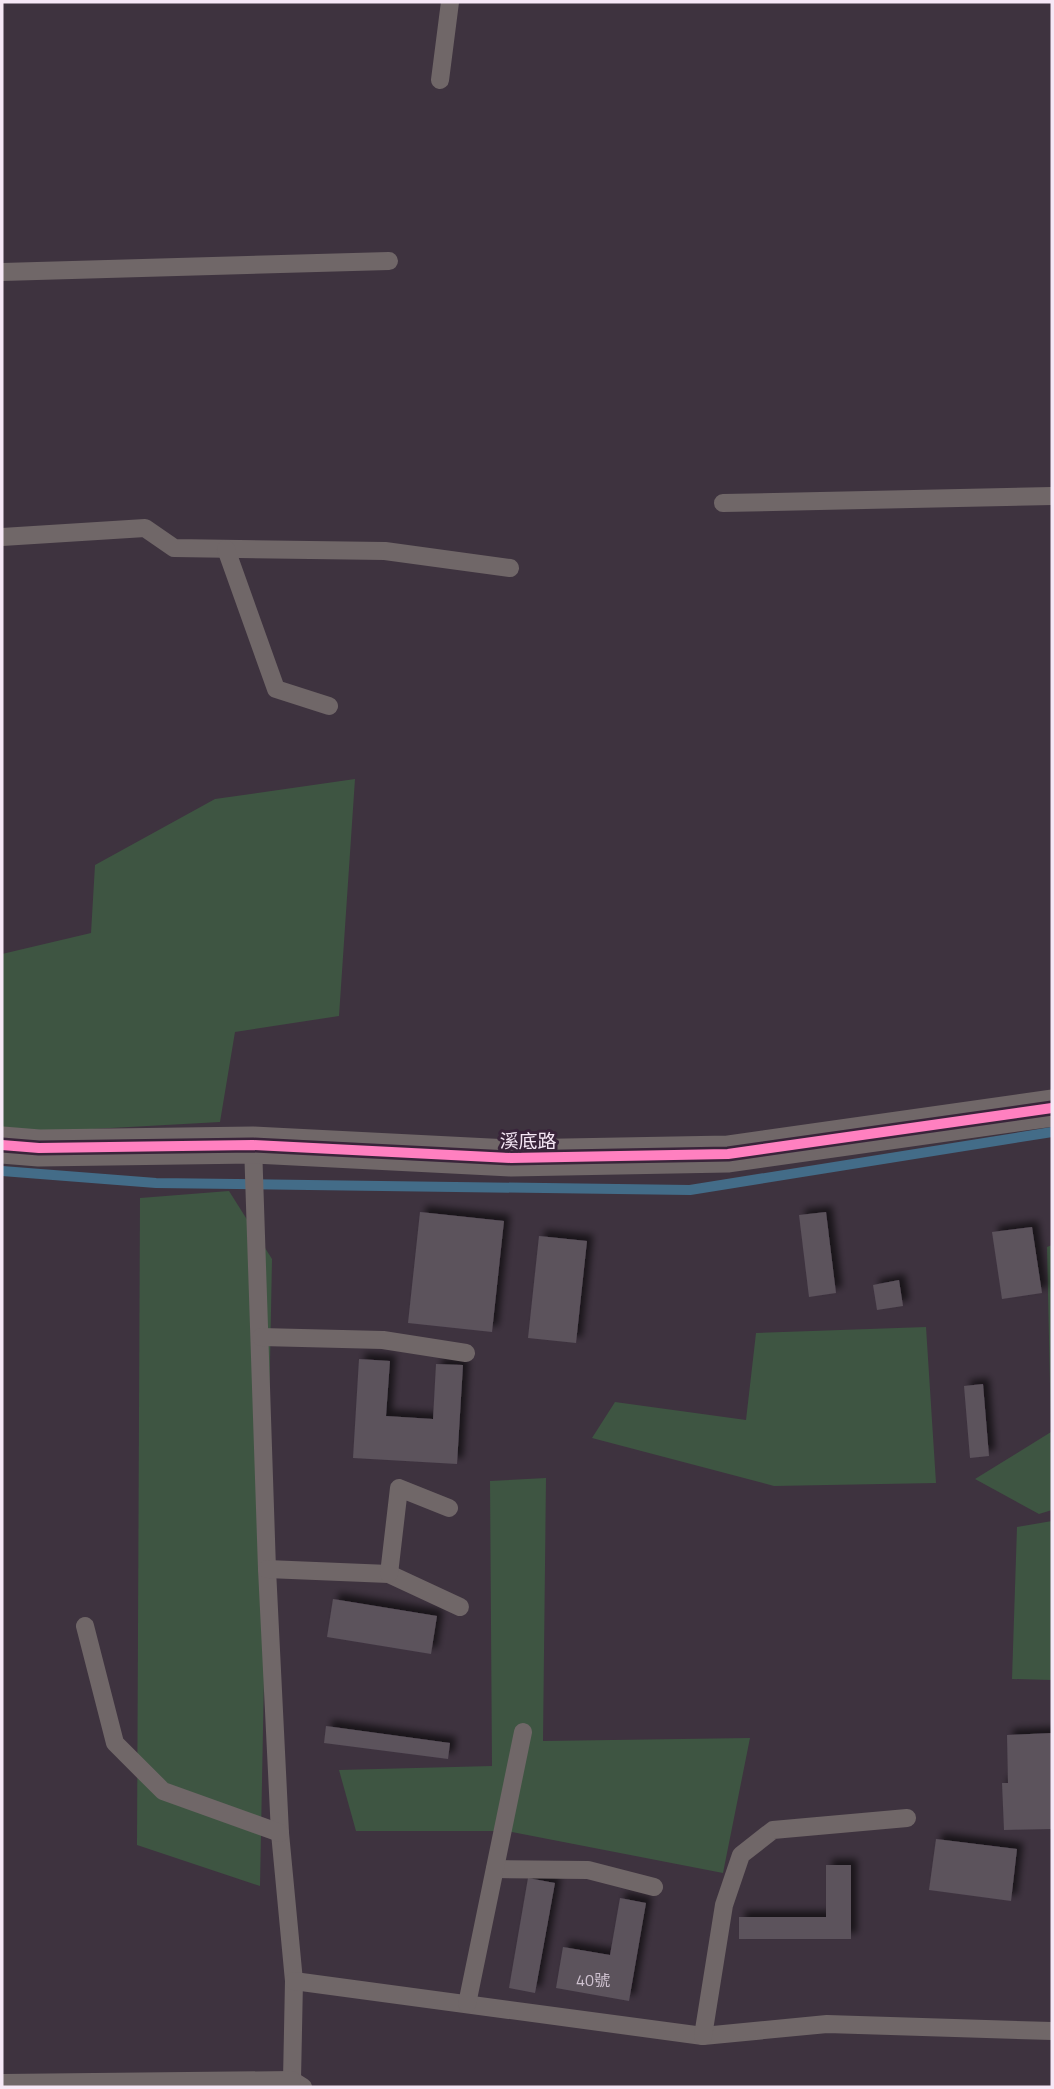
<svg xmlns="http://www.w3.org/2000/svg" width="1054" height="2089" font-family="'Titillium Web','Noto Sans TC',sans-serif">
<defs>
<filter id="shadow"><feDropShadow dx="6" dy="-6" stdDeviation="3.5" flood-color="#0009"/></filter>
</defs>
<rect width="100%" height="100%" fill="#3e333f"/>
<g fill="#3e5542">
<polygon points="355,779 339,1016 235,1032 220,1122 2,1134 2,954 91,933 95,865 215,799"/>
<polygon points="229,1191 272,1259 260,1886 137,1845 140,1198"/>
<polygon points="1052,1245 1052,1510 1039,1514 975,1479 1051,1432 1047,1247"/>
<polygon points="926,1327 936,1483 774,1486 592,1438 615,1402 746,1420 756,1333"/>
<polygon points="546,1478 543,1741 750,1738 723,1873 507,1831 356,1831 339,1770 492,1766 490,1481"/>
<polygon points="1052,1521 1052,1680 1012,1679 1017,1527"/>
</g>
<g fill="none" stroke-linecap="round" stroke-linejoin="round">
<polyline stroke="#436c88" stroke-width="10" points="2,1171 156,1183 690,1190 1052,1132"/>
</g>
<g fill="#5b525c" filter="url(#shadow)">
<polygon points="420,1212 504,1221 492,1332 408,1323"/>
<polygon points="826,1212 836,1293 809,1297 799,1215"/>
<polygon points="1032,1227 1042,1293 1002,1299 992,1232"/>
<polygon points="539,1236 587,1241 576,1343 528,1338"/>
<polygon points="899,1280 903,1306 877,1310 873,1285"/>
<polygon points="359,1359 390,1361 386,1416 433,1419 436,1364 463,1365 457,1464 353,1458"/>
<polygon points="983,1384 989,1456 970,1458 964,1386"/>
<polygon points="333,1599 437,1616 431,1654 327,1637"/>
<polygon points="326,1726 450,1743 448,1759 324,1743"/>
<polygon points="1052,1733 1052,1829 1004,1830 1002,1783 1008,1783 1007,1735"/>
<polygon points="936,1839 1017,1849 1011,1901 929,1890"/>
<polygon points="826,1865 851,1865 851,1939 739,1939 739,1917 826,1917"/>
<polygon points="528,1878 555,1883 535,1993 509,1988"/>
<polygon points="620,1898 646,1903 629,2001 556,1988 563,1947 610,1955"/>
</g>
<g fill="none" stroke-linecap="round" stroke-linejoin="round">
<g stroke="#706768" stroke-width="18">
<polyline points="440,80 450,2"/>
<polyline points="2,272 389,261"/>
<polyline points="723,503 1052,496"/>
<polyline points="2,537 145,528 174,548 385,551 510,568"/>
<polyline points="226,549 276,689 329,706"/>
<polyline points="253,1145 267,1569 280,1833 294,1981 292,2080 303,2087"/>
<polyline points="261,1337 383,1340 466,1353"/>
<polyline points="267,1569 389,1574 460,1607"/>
<polyline points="389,1574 399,1488 449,1508"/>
<polyline points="85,1626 115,1743 163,1791 280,1833"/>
<polyline points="495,1869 588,1870 654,1887"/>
<polyline points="294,1981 703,2036 827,2024 1052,2031"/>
<polyline points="467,2004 523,1732"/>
<polyline points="703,2036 724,1905 741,1855 773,1830 907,1818"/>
<polyline points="2,2083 292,2080"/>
</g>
<polyline stroke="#706768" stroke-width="37" points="2,1145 39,1148 253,1145 511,1158 728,1154 1052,1108"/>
<g stroke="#39243a" stroke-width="15">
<polyline id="cycleway" points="2,1145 39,1148 253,1145 511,1158 728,1154 1052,1108"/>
</g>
<use href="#cycleway" stroke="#ff80c0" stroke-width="10"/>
</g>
<g text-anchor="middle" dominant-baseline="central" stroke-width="6" stroke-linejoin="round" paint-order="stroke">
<g font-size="16" fill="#cfc2d0">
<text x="593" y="1980">40號</text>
</g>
<g font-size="19" fill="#f6e8f6" stroke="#39243a">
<text x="528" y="1140">溪底路</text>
</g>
</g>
<rect width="1054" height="2089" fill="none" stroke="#f6e8f6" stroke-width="7"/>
</svg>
